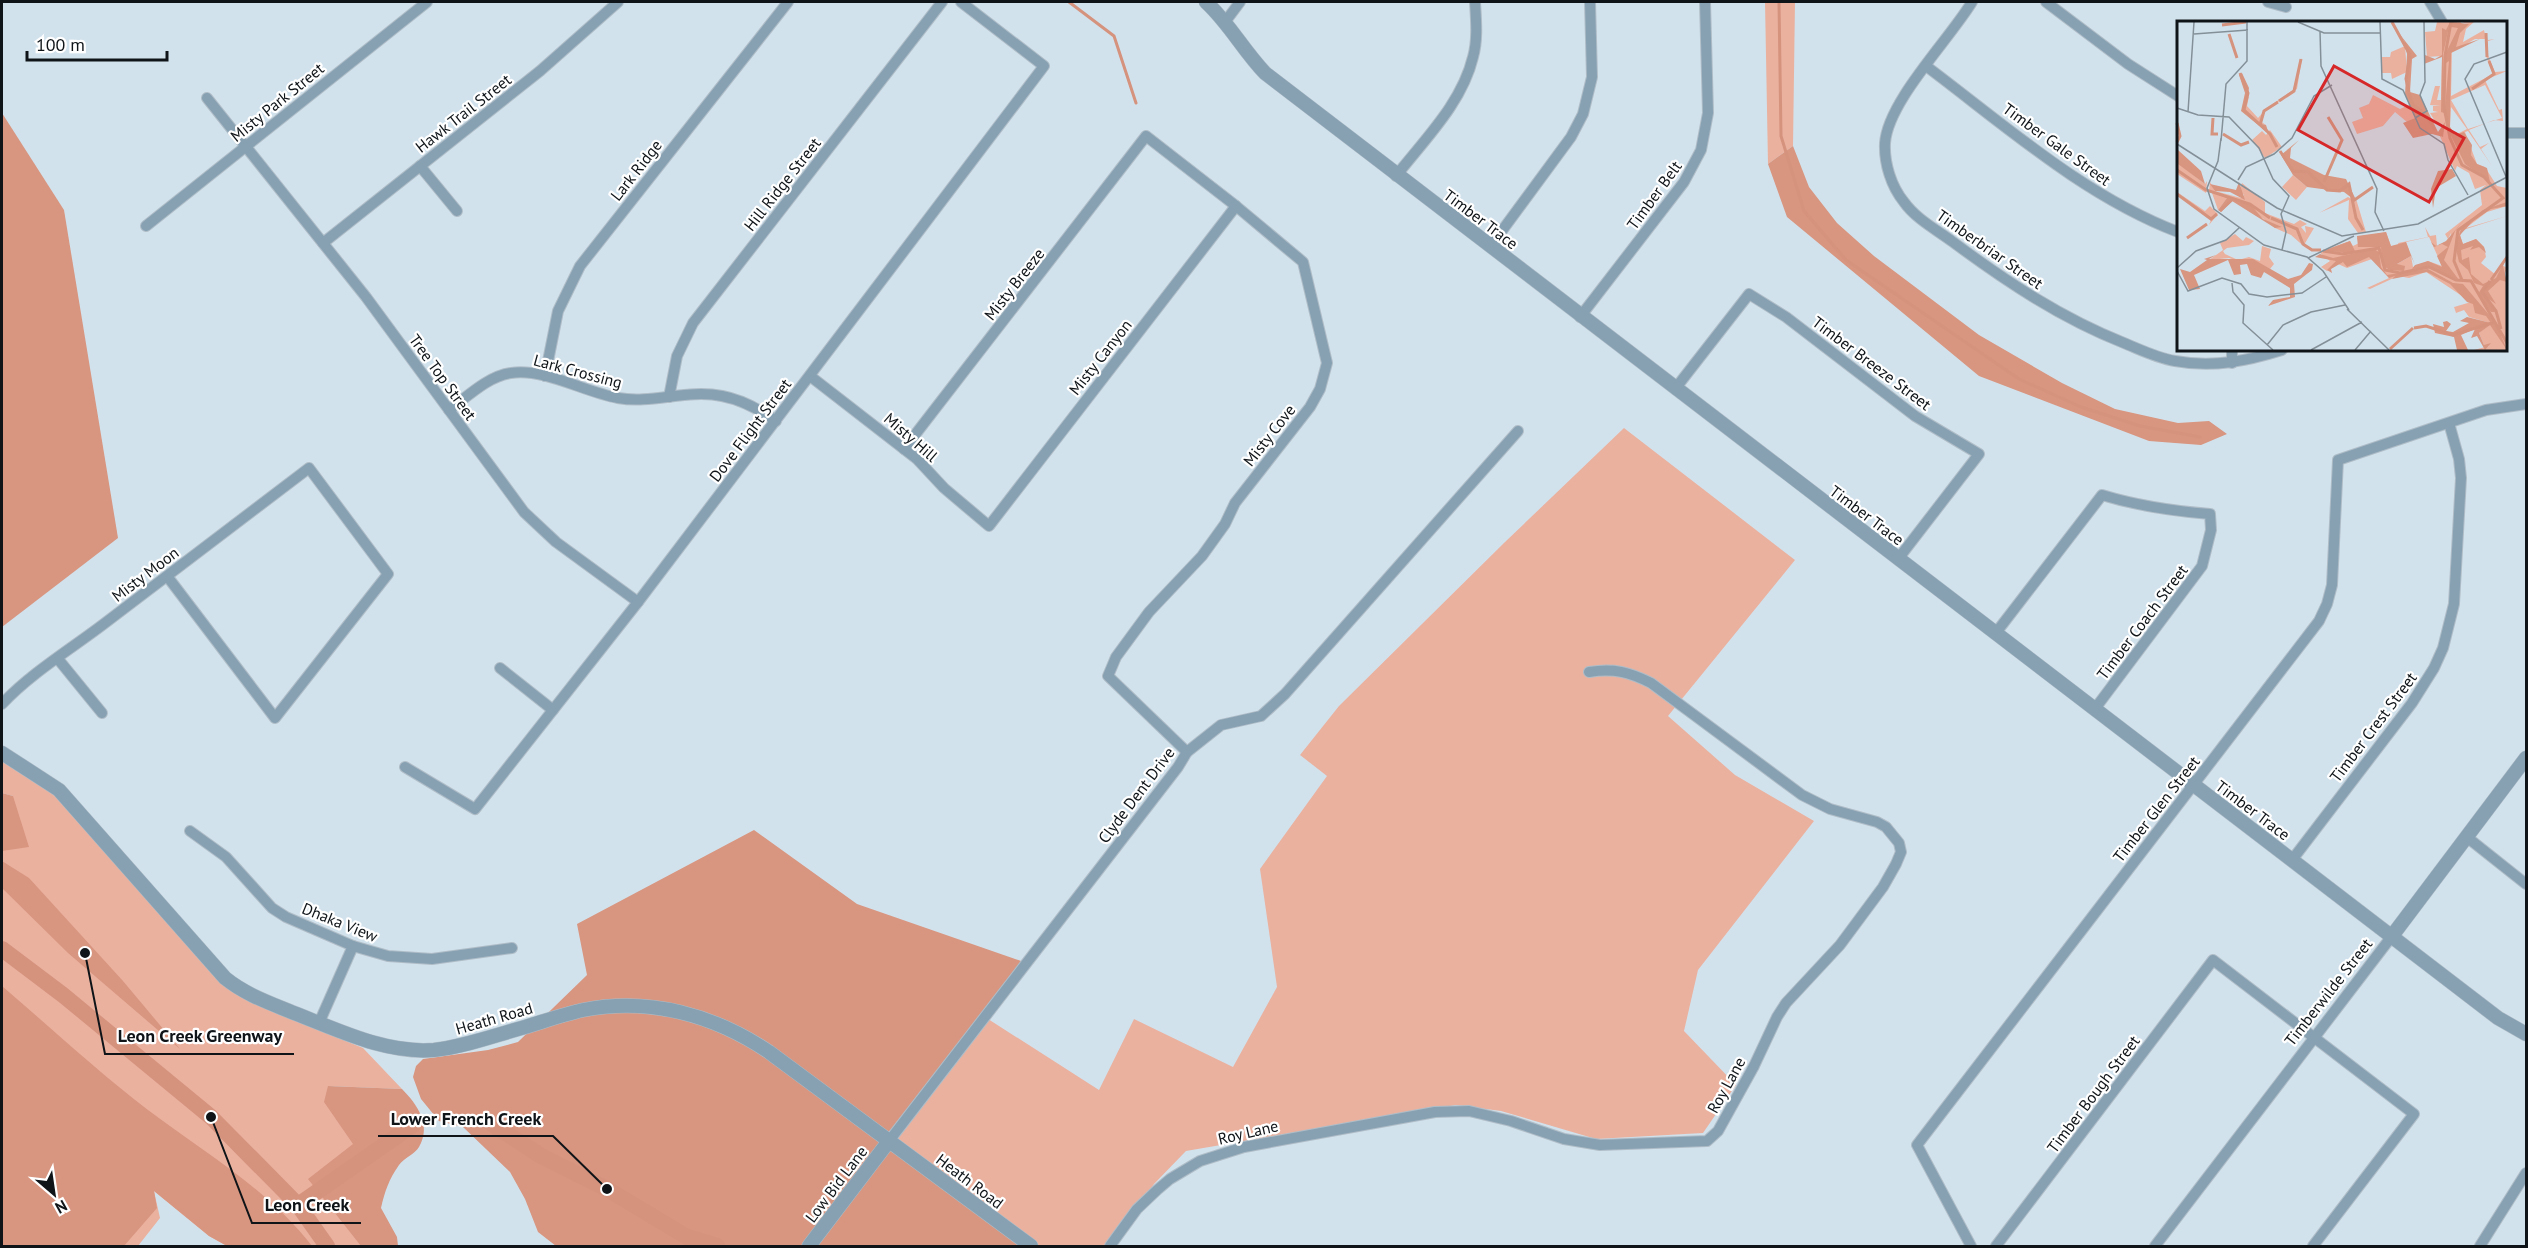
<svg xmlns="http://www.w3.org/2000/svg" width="2528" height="1248" font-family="'PT Sans',sans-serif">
<rect width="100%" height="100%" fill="#d2e2ed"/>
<g fill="#eab19f">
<polygon points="1765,2 1795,2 1793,146 1768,164"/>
<polygon points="1624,428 1795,560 1668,716 1735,775 1814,821 1698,970 1684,1031 1736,1085 1703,1133 1596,1139 1501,1111 1456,1105 1186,1151 1154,1184 1110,1246 1031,1246 889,1141 985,1017 1099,1090 1134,1019 1233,1067 1277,987 1260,869 1327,776 1300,755 1339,706 1505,542"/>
<polygon points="2,760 49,791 66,806 215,975 282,1015 363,1048 402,1089 329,1086 373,1133 374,1227 391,1246 227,1246 209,1236 154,1191 160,1218 138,1246 2,1246 2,818 13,796 2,793"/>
</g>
<g fill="#d8957f">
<polygon points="2,113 64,210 118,538 2,627"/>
<polygon points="1793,146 1809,187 1837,223 1874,256 1979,335 2062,383 2115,409 2178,423 2209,421 2227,434 2201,445 2149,441 1979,376 1787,217 1768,164"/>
<polygon points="2,793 13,796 29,847 2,851"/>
<polygon points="754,830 857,904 1027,963 889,1141 1031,1246 556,1246 538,1232 525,1199 510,1172 463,1127 439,1121 421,1099 413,1077 416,1066 423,1059 488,1050 518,1042 587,975 577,924"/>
<polygon points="2,861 29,878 123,981 180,1049 68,953 2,888"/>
<path d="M2,986C50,1027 97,1071 148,1110C204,1152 269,1190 312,1246H227L209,1236L154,1191L157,1208L124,1246H2Z"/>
<path d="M328,1086L402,1089C417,1104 432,1125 419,1147C415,1154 404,1158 399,1165C389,1179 385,1191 381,1208L397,1237L398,1246H361L308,1179L353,1144L324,1102Z"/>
</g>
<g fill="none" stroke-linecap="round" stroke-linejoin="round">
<g stroke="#d5927d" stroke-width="3">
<polyline points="1069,2 1114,36 1136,103"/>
<polyline points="1779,2 1781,136 1804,211 1846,260 2019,379 2081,407 2140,426 2200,437"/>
</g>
<g stroke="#d5927d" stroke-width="16">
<polyline points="2,949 63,995 211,1117 298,1205 327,1246"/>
<polyline points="492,1124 541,1156 607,1189 687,1237 717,1246"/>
<polyline points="298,1205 413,1125"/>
</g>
<g stroke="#afbdc7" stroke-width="12">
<g id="minor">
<path d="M1972,2C1949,40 1888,101 1885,143C1884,163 1891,186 1904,202C1916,219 1937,230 1953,242C2007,282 2061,318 2124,343C2141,350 2157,358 2175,361C2213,368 2247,361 2282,350"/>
<polyline points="2046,2 2128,64 2178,96"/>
<polyline points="2268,2 2286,7"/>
<polyline points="2430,2 2442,22"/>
<polyline points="1225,22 1240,2"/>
<path d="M1926,66C2006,126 2084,196 2178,232"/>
<polyline points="207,98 366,297 524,512 556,542 638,602"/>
<polyline points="2506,133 2526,133"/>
<polyline points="420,166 457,211"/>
<path d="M1396,176C1425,139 1462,103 1473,57C1478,39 1476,20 1475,2"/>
<polyline points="146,226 427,2"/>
<polyline points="323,243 540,71 618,2"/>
<polyline points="1490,247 1571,137 1583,114 1592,77 1590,2"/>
<polyline points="1580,317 1684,182 1701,150 1708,113 1705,2"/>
<polyline points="2232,350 2232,363"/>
<polyline points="545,376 558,311 580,266 788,2"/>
<polyline points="810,376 917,459 944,488 989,526 1236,206"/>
<polyline points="1675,389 1749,294 1786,317 1915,416 1979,454 1898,559"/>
<polyline points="669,397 677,356 693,323 942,2"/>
<path d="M449,410C467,397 488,376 511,373C545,368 584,392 618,398C653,404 687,389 722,396C743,400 759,409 776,421"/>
<polyline points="904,449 1146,136 1236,206 1303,262 1327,363 1320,389 1310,407 1235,503 1225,524 1202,556 1149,612 1116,657 1108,676 1187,752"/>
<path d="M1995,634L2102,495C2138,506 2173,511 2210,514L2211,530L2202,566L2094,710"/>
<polyline points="58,659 102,713"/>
<polyline points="500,668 553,710"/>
<path d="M2,704C31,673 71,649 105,623C173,571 241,520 309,468L388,574L275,718L167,576"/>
<polyline points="405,767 475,809 638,602 1044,66 961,2"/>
<polyline points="190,831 226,857 272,908 286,917 353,946 388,956 432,959 512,948"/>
<polyline points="2468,838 2526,884"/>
<polyline points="2292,860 2412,703 2434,668 2443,648 2454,604 2461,478 2459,459 2449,423"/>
<polyline points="319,1023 353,946"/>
<polyline points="889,1141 1178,767 1187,752 1221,725 1261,716 1285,694 1518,431"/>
<path d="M1110,1246L1137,1209L1157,1190L1170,1179L1200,1161L1244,1147L1435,1112L1469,1111L1511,1121L1564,1139L1600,1145L1707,1141L1718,1131L1754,1066L1777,1017L1786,1003L1840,945L1883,887L1896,864L1901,852L1899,843L1886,827L1877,822L1830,809L1802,795L1651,683C1629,672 1614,668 1589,672"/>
<polyline points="1971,1246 1917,1145 2319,621 2327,604 2332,585 2338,460 2486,410 2526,404"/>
<polyline points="1996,1246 2213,960 2414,1114 2313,1246"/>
<polyline points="2155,1246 2392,936"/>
<polyline points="2480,1246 2526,1173"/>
</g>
</g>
<g stroke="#afbdc7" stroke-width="15">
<g id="tertiary">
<path d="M1206,2C1229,23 1243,50 1265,73L2498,1018L2526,1034"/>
<path d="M2,753L59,790L225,978C246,995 270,1003 294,1013C338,1030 386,1054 434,1050C462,1047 490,1037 518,1029C539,1023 561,1015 583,1010C650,997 714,1015 769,1052L1031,1246"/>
<polyline points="2392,936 2526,758"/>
<polyline points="809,1246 889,1141"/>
</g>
</g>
<use href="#minor" stroke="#87a1b3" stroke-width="10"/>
<use href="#tertiary" stroke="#87a1b3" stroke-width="14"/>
</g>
<g text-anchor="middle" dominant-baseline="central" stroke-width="4.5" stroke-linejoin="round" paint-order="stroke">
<g font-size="16" fill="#0f1418" stroke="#fff">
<text transform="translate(277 102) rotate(-39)">Misty Park Street</text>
<text transform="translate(463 113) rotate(-38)">Hawk Trail Street</text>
<text transform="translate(2057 144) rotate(36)">Timber Gale Street</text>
<text transform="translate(636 170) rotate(-52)">Lark Ridge</text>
<text transform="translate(782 184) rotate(-52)">Hill Ridge Street</text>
<text transform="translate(1654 195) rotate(-54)">Timber Belt</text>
<text transform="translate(1481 219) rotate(37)">Timber Trace</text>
<text transform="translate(1990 249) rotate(35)">Timberbriar Street</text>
<text transform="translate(1014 284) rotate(-52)">Misty Breeze</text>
<text transform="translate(1100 357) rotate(-52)">Misty Canyon</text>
<text transform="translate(1872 363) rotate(37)">Timber Breeze Street</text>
<text transform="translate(578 371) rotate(15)">Lark Crossing</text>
<text transform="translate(443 377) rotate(54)">Tree Top Street</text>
<text transform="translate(750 430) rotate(-53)">Dove Flight Street</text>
<text transform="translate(1269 435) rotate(-52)">Misty Cove</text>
<text transform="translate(911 437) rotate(41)">Misty Hill</text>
<text transform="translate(1867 515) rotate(37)">Timber Trace</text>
<text transform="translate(145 574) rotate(-37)">Misty Moon</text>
<text transform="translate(2142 622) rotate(-53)">Timber Coach Street</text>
<text transform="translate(2373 727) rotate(-53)">Timber Crest Street</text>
<text transform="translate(1136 795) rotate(-53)">Clyde Dent Drive</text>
<text transform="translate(2156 809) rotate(-52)">Timber Glen Street</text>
<text transform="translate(2253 810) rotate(37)">Timber Trace</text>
<text transform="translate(340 922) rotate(22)">Dhaka View</text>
<text transform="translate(2328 992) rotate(-52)">Timberwilde Street</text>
<text transform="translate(494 1018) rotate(-16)">Heath Road</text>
<text transform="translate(1726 1085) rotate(-61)">Roy Lane</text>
<text transform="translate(2093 1094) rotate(-53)">Timber Bough Street</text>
<text transform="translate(1248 1132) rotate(-13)">Roy Lane</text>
<text transform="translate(970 1181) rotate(37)">Heath Road</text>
<text transform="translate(836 1184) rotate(-53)">Low Bid Lane</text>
</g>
</g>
<g transform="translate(2177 21)">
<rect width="330" height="330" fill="#d2e2ed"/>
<path d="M260,1H284L286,8L291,3L284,1H297L289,8L286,21L307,9L309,18H298L275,31L274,75L316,53L309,35L311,19L318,18L311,20L310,32L318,51L330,50L308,59L322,89L325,88L326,100L317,99L292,109L303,126L312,122L304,128L315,145L291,110L288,111L300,143L308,146L320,165L330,167V185L310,191L289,207L330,195L286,209L283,215L286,223L299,218L307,226L309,236L304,242L319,254L325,244L330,247L326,258L330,261V329H297L312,325L307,324L302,312L313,302L292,296L287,289L279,292L277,286L294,281L249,251L232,257L221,255L193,268L190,267L212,257L195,238L170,247L161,243L150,250L144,246L153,240L142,231L173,220L176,225L182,222L180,217L209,211L220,243L234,235L236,246L251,240L265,245L252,216L229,221L232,229L225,235L218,232L216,226L221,224L225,232L221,222L251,216L248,206L253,215L259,214L260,225L273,219L274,212L271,218L268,213L305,184L303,169L309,164L298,168L292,152L280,145L278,150L262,113L265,116L266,103L259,102L253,92L261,91L256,90V85H264L253,84L258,65H263L260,79H264L265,35L250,36L248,11L258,10ZM308,64L325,97L291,108L274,79ZM274,86L290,108L278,114L273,106ZM228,25L230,51L215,58L214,52H204V36H213L214,31ZM125,36L120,68L88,90L83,100L89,104L81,102L68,88L67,81L72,75L70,85L81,97L90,87L116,69ZM196,74L223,88L232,84L238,97L230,101L218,91L206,105L180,113L175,101L186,97L182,87L192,83ZM93,109L105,126L88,137L75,119L85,110L89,114ZM0,141L28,163L30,160L29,172L0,153ZM116,154L130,166L119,179L105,166ZM33,161L38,170L64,177L67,174L62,170L65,162L88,181V192L117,203L123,199L130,203L124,206L129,212L128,205L137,207L127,224L124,222L131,229L114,214L98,207L64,180L51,176L41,189L35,172L48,175L32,171ZM0,171L28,190L33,185L41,193L32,204L34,199ZM171,176L180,181L189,211L181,212L171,198L172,179L142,192ZM58,213L66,220L69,216L77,220L72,224L50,227L46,230L48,233L61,239L72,236L83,240L85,225L94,228L92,236L97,243L93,248L74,238L61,240L52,237L32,239L46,229L43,222Z" fill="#eab19f" fill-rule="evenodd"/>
<path d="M213,1L240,35L235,38L233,71L243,74L261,111L268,101L266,116L255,113L236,117L226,102L238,97L228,74L230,33L227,20ZM273,1L266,33L267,92L264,91L265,36L247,43L248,34L258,38L265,34V7L269,9ZM275,1L292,3L283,12L279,26L303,18L274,32L273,106L278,114L287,111L295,124L294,134L300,143L310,147L313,161L288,143L271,109L268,86L272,40L269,42L268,34L281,7L274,6ZM65,52L72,67L68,88L81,102L89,104L92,113L64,90L68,72L62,54ZM122,119L114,127L113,137L147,154L169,158L180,181L167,171L130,166L116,154L104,134ZM1,129L24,150L28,163L1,143ZM275,148L279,155L259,167L256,187L254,168L261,150ZM62,161L68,179L53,171L38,170L33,163L59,169ZM32,171L73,183L86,198L105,206L98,207L55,180L44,191L41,189L50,177ZM330,181V185L314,188L296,200L283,214L286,223L299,218L307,226L309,232L302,226L293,229L296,225L284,229L285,239L292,236L294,253L306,263L319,257L330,235L326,245L330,261L323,259L311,270L319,283L310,277L318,291H314L301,273L306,265L297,262L291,249L282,241L278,224L285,206L306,189ZM292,193L278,210L267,239L282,259L253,246L235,248L238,244L234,235L220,243L228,245L227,250L213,249L205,244L204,226H181L180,215L209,211L214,225L229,221L238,244L251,240L265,246L260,235L271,226L265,223L257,226L254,221L259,225L269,220ZM173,220L178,230L175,232L164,234L166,231L146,230ZM197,228L202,231L204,246L210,254L251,248L276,262L286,263L319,302L330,329L313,304L302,312L307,324L314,322L308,329L300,315L294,317L298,308L284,314L291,329H280L277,316L258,312L256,303L267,306L266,301L270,300L274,303L269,310L276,311L292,302L283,300L290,296L314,302L309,295L298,292L296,283L290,281L273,263L250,251L215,258L218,255L212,257L192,236L170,246L166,241L154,248L155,252L150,249L159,240L138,236L143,233L156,237ZM39,234L32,238H76L111,258L124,254L132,242L136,243L135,249L117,263L118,276L91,285L96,279L113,276V267L87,251L84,257L74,254L70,243L63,244L64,253L57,254L51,239L17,254L23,268L12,269L3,248L13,251L30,239L27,238Z" fill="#d8957f"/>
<path fill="none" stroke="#d5927d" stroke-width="3" d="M215,1L233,34M274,1L268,35L267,86L273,117L285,144L307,156L326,177L281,209L277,240L285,259M45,4L69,1M309,12L310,36M52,13L60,37M63,52L71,72L67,89L93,113L100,126M295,68L317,53L312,40M232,71L229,58L233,34M232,72L236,84L247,92M102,80L117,70L124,38M248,93L258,109M36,97L35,113H41M0,102L3,115L0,121M83,104L87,90L101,81M46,113L64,124L72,121M103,130L116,150L131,151L150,169L163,170L172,163L179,197L186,209M0,149L29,169L73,183L93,197M147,161L165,119L151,96M0,173L34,198L40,193M176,180L196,166M43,190L57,177M94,197L120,208L126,223L135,229H144M10,217L30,203M146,230L166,233L202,227L208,249L223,252L252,246L279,259L294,260L330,322M314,259L330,236M313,260L305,271L319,290L324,308M237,307L249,305L276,314L318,301M213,328L236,307"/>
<path fill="none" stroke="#849098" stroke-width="1.5" d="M121,1L147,12H203M203,1L205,58L226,69L243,107L267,123L271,139L291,174M143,10L144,45L200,168L198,191L207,210M17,13L71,9M330,31L297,43L288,58L330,158M0,87L21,94L52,96L82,127L96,158L112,175L104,193L109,211L105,229M11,91L17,1M238,97L250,90L243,74L248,61L247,1M44,117L41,140L30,167L37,188L87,224L130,236L146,250L172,289M44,120L49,63L70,40V1M0,123L100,187L165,215L241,203L330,156M61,159L69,146L97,133L115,117L137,75L155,64M131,237L177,215M0,247L19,230L49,219L62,207M0,250L11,270L45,257L64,263L72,273L90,276L125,272L149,256M55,262L56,271L67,284L66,302L96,329M170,288L212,329M90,324L106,304L134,291L168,284M134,329L185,301M178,329L194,310"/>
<path fill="#d62828" fill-opacity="0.15" stroke="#d62828" stroke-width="3" d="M157,45L287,117L252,181L121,109Z"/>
<rect width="330" height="330" fill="none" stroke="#0f1418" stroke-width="3"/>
</g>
<path fill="none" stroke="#0f1418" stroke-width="2" d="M85 953L105 1054H294M607 1189L553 1136H378M211 1117L252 1223H361"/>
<g fill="#0f1418" stroke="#fff" stroke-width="2">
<circle cx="85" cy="953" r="6"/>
<circle cx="607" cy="1189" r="6"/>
<circle cx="211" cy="1117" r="6"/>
</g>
<g font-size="18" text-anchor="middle" font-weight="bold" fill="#0f1418" stroke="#fff" stroke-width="4.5" stroke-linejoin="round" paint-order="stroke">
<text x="200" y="1042">Leon Creek Greenway</text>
<text x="466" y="1125">Lower French Creek</text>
<text x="307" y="1211">Leon Creek</text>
</g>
<rect width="2528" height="1248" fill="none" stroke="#0f1418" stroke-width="6"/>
<g transform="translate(54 1194) rotate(151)" stroke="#ffffff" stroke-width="4.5" paint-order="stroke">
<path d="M0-4.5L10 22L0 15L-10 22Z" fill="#0f1418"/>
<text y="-9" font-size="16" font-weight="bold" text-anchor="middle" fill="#0f1418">N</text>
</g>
<path d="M27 51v9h140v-9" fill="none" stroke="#0f1418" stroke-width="3"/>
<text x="36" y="51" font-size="18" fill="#0f1418" stroke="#ffffff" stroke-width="4.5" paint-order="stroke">100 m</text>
</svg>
